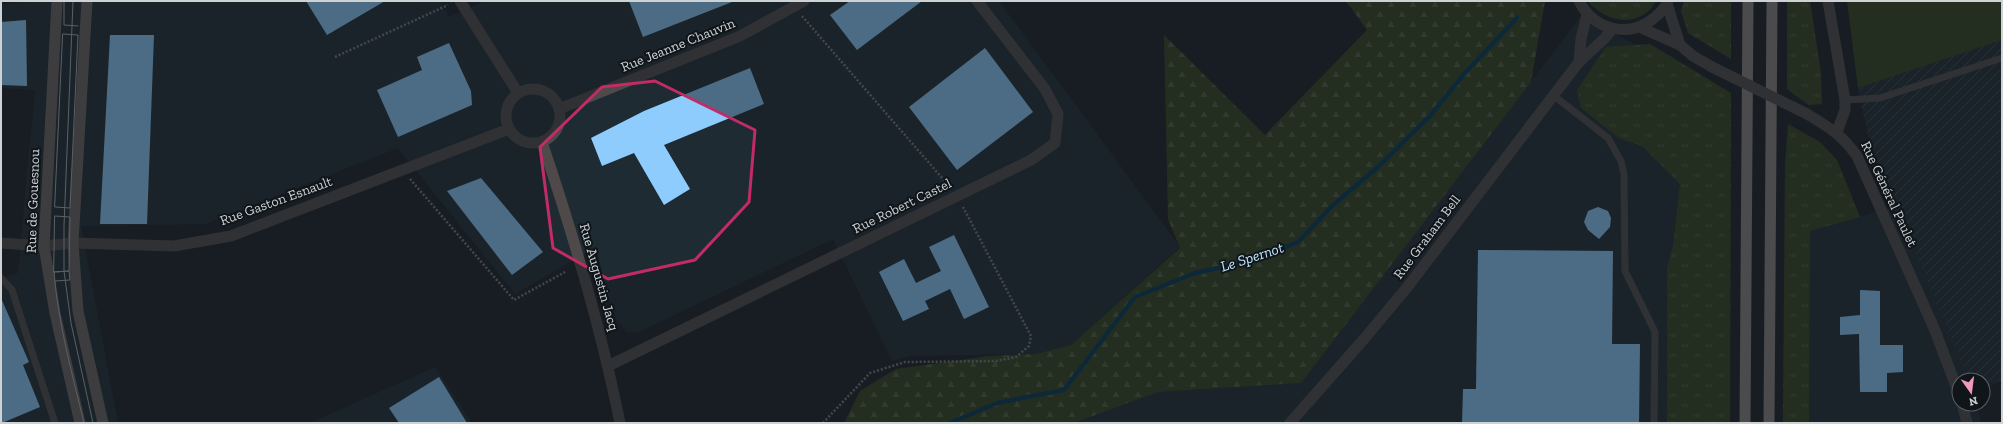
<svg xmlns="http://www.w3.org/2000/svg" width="2003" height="424" font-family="'Zilla Slab',serif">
<defs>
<pattern id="industrial-furrows" width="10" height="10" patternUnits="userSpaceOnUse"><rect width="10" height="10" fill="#1f2b33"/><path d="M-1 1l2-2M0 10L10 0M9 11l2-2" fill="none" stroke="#3e4950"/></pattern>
<pattern id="grass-tufts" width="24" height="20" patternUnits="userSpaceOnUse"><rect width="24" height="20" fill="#34441e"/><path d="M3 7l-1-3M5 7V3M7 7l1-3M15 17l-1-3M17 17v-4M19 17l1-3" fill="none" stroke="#505e3e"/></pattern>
<pattern id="forest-firs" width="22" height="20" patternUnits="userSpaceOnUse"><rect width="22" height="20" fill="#34441e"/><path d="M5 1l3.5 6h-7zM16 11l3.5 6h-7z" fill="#505e3e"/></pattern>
</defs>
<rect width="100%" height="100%" fill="#181e23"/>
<g fill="#1f2b33">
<polygon points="41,1 439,1 449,17 485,1 999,1 1180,247 1071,345 1036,354 910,356 892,361 833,239 639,332 626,332 616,318 608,295 596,247 515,294 398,148 205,224 81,226 118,423 1,423 1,278 18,273 35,90 1,88 1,4"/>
<polygon points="1581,16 1706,82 1708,423 1074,423 1158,392 1301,383"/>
<polygon points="1896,206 1969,380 1959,380 1959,404 1977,404 1981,423 1809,423 1810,231"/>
<polygon points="435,367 472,423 310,423"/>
</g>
<polygon fill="url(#industrial-furrows)" points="2002,40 2002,380 1983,389 1983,380 1969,380 1870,146 1858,88"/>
<g fill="url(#grass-tufts)">
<path d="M1588,1H1656C1641,29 1605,23 1588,1Z"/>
<polygon points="1684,1 1731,1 1731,59 1688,33 1681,11"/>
<polygon points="1787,1 1810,1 1821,73 1822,104 1809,105 1787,89"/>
<polygon points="1650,44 1731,93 1730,423 1667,423 1667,268 1673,246 1680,184 1642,146 1619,138 1581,108 1577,90 1606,47"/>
<polygon points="1788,124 1820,142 1837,160 1860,217 1810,231 1809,423 1783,423 1785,165"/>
</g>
<polygon fill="url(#forest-firs)" points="1346,1 1545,1 1531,82 1301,383 1158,392 1074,423 844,423 860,391 896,369 990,356 1036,354 1071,345 1180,248 1168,219 1164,35 1265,135 1367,30"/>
<polygon fill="#34441e" points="1847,1 2002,1 2002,40 1858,88"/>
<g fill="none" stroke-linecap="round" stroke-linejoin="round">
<polyline stroke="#003855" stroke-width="4.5" points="950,423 997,403 1064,390 1135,297 1195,273 1247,262 1298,242 1331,207 1380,165 1430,116 1464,74 1517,18"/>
</g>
<g fill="#8dccfc">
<polygon points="306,1 385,1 327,35"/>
<polygon points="629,1 731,1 732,2 643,37"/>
<polygon points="850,1 922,1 857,50 830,15"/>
<polygon points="26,20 27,86 1,85 1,22"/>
<polygon points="110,35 154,35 147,224 100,224"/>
<polygon points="449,43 471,91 472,105 398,137 377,90 422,70 417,57"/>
<polygon points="985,48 1033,112 957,170 909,107"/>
<polygon points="750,68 764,104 664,145 690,189 664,205 634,153 602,166 591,138 644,111"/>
<polygon points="481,178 543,252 512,275 447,191"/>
<polygon points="1598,207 1608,211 1611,218 1610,227 1599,239 1588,230 1584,222 1588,211"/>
<polygon points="954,235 989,307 964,319 950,289 925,301 929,309 903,321 879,272 904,259 916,283 941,271 929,247"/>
<polygon points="1478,250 1613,251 1612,344 1640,344 1639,423 1462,423 1463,389 1476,389"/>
<polygon points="1860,290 1880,291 1880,345 1903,345 1903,372 1887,373 1887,392 1860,392 1859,334 1840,335 1840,317 1860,315"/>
<polygon points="1,298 29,362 23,365 40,407 2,423"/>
<polygon points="439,377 467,423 399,423 389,408"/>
</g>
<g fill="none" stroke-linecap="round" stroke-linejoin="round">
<g stroke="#757a7e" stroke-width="2.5" stroke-dasharray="2 2" stroke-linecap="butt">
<polyline points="802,16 949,186"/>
<polyline points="335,57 448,5"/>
<polyline points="410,179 514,300 565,272"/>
<polyline points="823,423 870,373 905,362 996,361 1016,357 1029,346 1031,336 963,207"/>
</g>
<g stroke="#4f4a49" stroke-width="7">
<polyline points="1553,95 1608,138 1621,161 1624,174 1625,271 1655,332 1654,423"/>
<polyline points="1845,100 1880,98 2002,58"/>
<polyline points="1,278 12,290 55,423"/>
</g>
<g stroke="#4f4a49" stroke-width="11">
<polyline points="460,1 518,93"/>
<circle cx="533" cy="116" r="27"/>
<polyline points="559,109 740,36 804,1"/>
<path d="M542,142C573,234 601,328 620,423"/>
<polyline points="1,243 44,246 73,243 174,246 231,236 509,129"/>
<polyline points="608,366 1031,160 1055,143 1058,114 1045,89 977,1"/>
</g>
<g stroke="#4f4a49" stroke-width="11">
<path d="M1579,1C1594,30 1629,39 1654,18C1659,14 1666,7 1668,1"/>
<polyline points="1828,1 1845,100 1845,110 1837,132"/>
<polyline points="1667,4 1680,45"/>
<polyline points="1639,27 1680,45 1693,56 1712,67"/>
<polyline points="1579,62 1581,39 1587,14"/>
<path d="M1807,114C1830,128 1841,134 1857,156L1934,328L1959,394"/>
<polyline points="1962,404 1967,423"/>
<polyline points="1290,423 1364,339 1409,285 1579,62 1605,38 1612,29"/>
</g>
<g stroke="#6b6462" stroke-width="11">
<polyline points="57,1 44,246 55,313 80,423"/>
<polyline points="87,1 73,243 78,311 103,423"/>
</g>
<g stroke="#8a817e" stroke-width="11">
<polyline points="1745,423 1748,1"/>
<polyline points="1769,423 1772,1"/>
</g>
<g stroke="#acb1b4" stroke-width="1">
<polyline points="64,1 64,25 78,26"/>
<polyline points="73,1 64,226 64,271 71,323 93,423"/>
<polygon points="63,34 78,35 70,208 55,207"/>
<polygon points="55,216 70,217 69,271 54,272"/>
<path d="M55,281L70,280L69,271L54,272C58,323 72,373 84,423"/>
</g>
<polyline stroke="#4f4a49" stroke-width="11" points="1712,67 1807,114"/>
</g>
<path d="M0 0H2003V424H0ZM655,81L755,130L749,202L695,260L608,279L553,248L540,147L602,87Z" fill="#181e23" fill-opacity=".55" fill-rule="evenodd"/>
<path fill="none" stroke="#c32b67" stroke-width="3" stroke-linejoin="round" d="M655,81L755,130L749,202L695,260L608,279L553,248L540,147L602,87Z"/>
<g text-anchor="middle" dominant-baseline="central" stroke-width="4" stroke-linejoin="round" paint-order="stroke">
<g font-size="14" fill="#cdd2d5" stroke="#0f1519">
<text transform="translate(678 45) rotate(-22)">Rue Jeanne Chauvin</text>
<text transform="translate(1889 194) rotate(65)">Rue Général Paulet</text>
<text transform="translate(33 201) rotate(-88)">Rue de Gouesnou</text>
<text transform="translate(276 201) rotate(-20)">Rue Gaston Esnault</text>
<text transform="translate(902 206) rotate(-26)">Rue Robert Castel</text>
<text transform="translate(1427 237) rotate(-53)">Rue Graham Bell</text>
<text transform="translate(599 277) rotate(74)">Rue Augustin Jacq</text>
</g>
<g font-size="15" font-style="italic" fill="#c2e5fd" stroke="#0f1519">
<text transform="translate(1252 257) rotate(-18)">Le Spernot</text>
</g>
</g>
<rect width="2003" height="424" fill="none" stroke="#cdd2d5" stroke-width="4"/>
<g transform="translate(1971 392) rotate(166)"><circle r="19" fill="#0f1519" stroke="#5b6164"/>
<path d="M0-3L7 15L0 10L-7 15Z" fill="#ef9ab8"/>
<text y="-6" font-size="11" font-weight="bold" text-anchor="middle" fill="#cdd2d5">N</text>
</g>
</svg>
